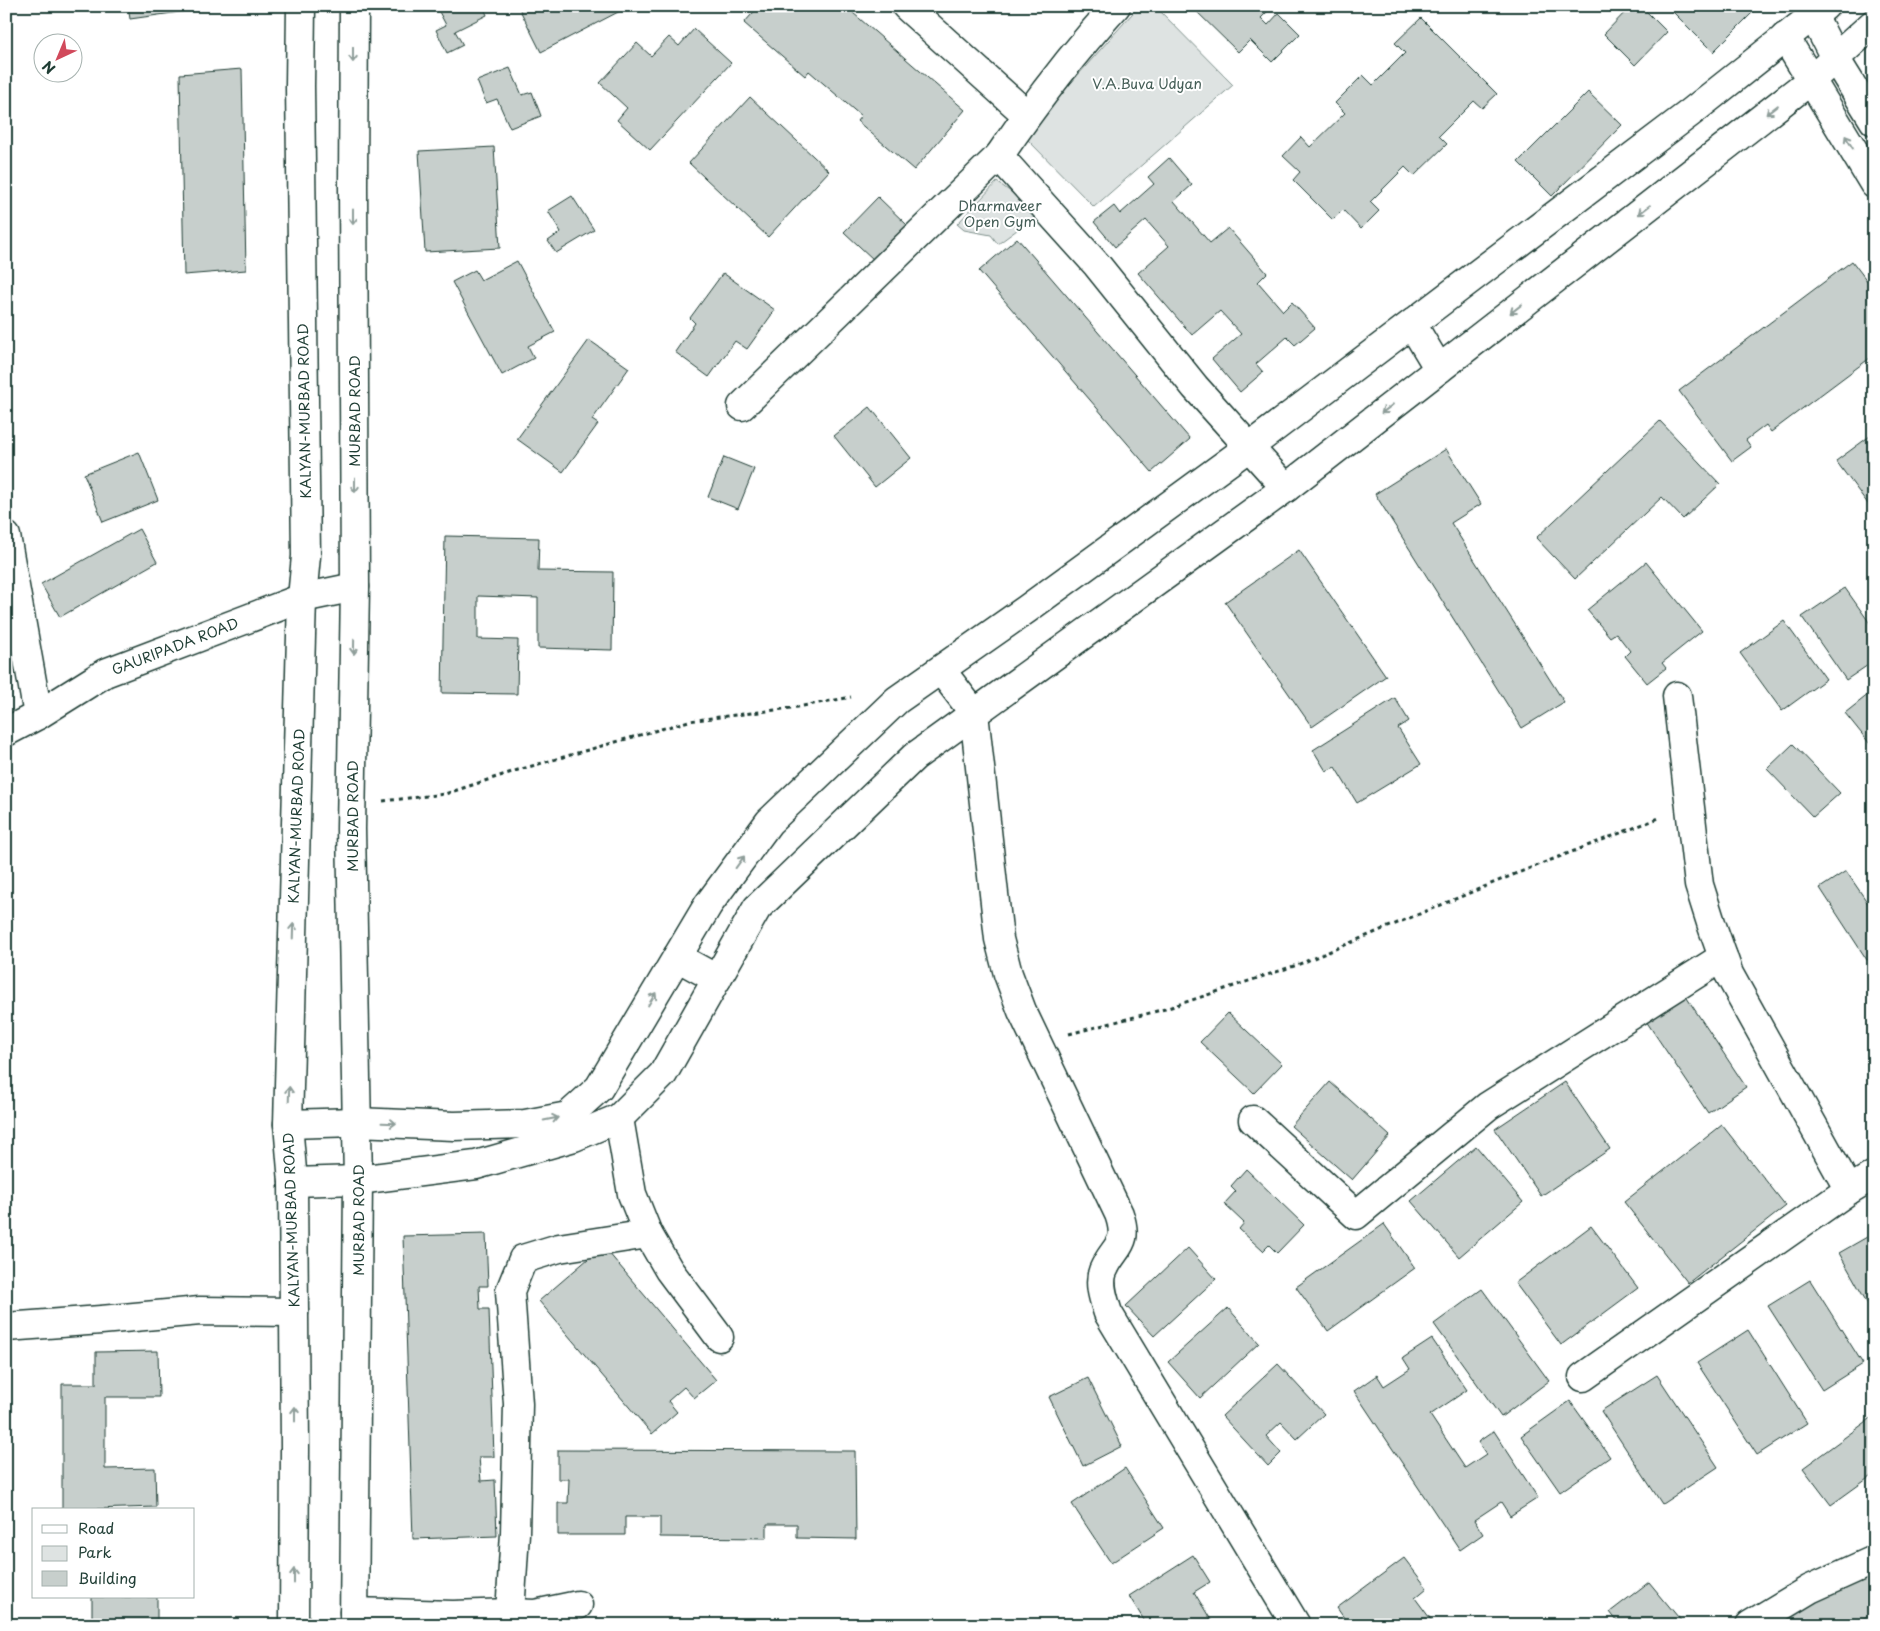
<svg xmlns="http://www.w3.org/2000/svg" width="1880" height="1631" font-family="'Playpen Sans',sans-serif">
<rect width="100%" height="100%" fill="#fff"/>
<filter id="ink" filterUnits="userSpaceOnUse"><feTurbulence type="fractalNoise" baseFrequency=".02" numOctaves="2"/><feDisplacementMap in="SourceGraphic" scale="10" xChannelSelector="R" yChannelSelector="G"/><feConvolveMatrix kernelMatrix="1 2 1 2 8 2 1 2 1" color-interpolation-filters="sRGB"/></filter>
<g filter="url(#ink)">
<g fill="#dee3e2" stroke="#7e908b">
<polygon points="1139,6 1155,6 1233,85 1094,207 1024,136"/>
<polygon points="997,182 1040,213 998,244 991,235 964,230 957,224"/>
</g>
<g fill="#c7cfcc" stroke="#1f3d34">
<polygon points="128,6 194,6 194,10 130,19"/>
<polygon points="436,6 483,6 487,15 455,31 463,45 447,53 436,30 446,25"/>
<polygon points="518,6 620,6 622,10 541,52"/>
<polygon points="759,6 845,6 965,110 914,170 857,121 861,116 809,71 805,76 744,23"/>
<polygon points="1191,6 1273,6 1261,18 1268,25 1279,13 1300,34 1272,62 1250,40 1238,52"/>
<polygon points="1631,6 1641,6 1667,32 1635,65 1604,34"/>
<polygon points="1667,6 1759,6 1713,52"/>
<polygon points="1421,18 1497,94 1482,108 1474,101 1439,136 1447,144 1414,176 1405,167 1370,202 1379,211 1361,229 1343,210 1333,220 1293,180 1300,172 1283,156 1301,137 1310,147 1345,113 1335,103 1363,75 1373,85 1405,53 1395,43"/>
<polygon points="694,29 731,63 650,150 617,120 627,108 600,83 637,43 651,56 669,37 679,46"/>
<polygon points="510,68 522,95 532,92 541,116 510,128 497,99 486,103 477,81"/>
<polygon points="242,69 246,270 184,275 180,74"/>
<polygon points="1588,92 1622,125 1552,196 1518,162"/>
<polygon points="750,97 829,171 768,237 689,163"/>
<polygon points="494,147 500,248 425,252 419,151"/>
<polygon points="1169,158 1192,185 1174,201 1210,243 1228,228 1267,273 1258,282 1283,311 1292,302 1315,328 1295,345 1287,337 1256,364 1263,372 1240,392 1212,359 1241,334 1220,311 1192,335 1138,273 1169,246 1146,220 1115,247 1094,222 1114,206 1120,214 1154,184 1148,177"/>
<polygon points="572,196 594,230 556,253 548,241 561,232 548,211"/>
<polygon points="878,197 907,225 874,260 844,232"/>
<polygon points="1017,238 1190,439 1152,472 979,271"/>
<polygon points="517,261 555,332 528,346 534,358 502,375 452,282 475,270 481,280"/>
<polygon points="1852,261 1874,290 1874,355 1771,432 1766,425 1746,440 1751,447 1732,461 1679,391"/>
<polygon points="723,273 775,310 747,349 735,341 709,377 675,352 695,323 690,318"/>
<polygon points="589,340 629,368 592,420 598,424 563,472 517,439"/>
<polygon points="870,407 911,458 875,487 834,436"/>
<polygon points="1660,421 1720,484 1683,519 1662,497 1575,579 1536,538"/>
<polygon points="1874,433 1874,512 1836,461"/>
<polygon points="1446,449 1481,504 1451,523 1564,702 1522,728 1375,494"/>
<polygon points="139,452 158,500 103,522 84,474"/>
<polygon points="724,457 754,469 738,509 708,497"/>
<polygon points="139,529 157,562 60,617 41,584"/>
<polygon points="445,536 539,538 538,571 613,572 612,650 538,648 538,598 478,596 478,639 518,640 517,694 442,693"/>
<polygon points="1299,550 1386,676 1312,727 1225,602"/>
<polygon points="1646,562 1702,631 1662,663 1666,668 1647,683 1625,656 1630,651 1616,633 1610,637 1587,610"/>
<polygon points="1845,588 1874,629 1874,661 1846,680 1802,617"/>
<polygon points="1784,621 1826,679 1782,711 1740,653"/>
<polygon points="1874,690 1874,749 1845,713"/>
<polygon points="1395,698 1409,721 1398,728 1421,764 1357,803 1335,767 1326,771 1313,750"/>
<polygon points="1793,744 1840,793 1813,817 1767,769"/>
<polygon points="1846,871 1874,912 1874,955 1867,960 1820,888"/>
<polygon points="1683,992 1746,1087 1708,1113 1644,1018"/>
<polygon points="1228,1013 1282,1064 1254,1093 1200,1042"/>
<polygon points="1330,1082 1390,1136 1352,1180 1291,1126"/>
<polygon points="1565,1082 1610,1149 1541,1196 1495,1129"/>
<polygon points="1722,1125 1786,1206 1688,1283 1624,1202"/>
<polygon points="1476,1146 1523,1202 1459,1257 1411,1201"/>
<polygon points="1246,1169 1304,1225 1277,1253 1269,1245 1263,1251 1239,1229 1244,1223 1224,1204 1236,1191 1231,1186"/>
<polygon points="1384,1224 1415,1268 1328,1331 1296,1287"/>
<polygon points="1591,1226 1638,1288 1561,1345 1515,1283"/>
<polygon points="1874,1233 1874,1315 1839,1253"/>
<polygon points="486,1234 488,1286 479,1286 480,1309 489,1309 494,1457 479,1457 481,1481 495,1480 497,1536 413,1539 403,1236"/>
<polygon points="603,1246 716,1380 694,1398 684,1387 668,1401 677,1412 652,1434 539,1301"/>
<polygon points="1188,1248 1216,1279 1154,1336 1126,1306"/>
<polygon points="1810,1280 1863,1364 1822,1390 1768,1306"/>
<polygon points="1482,1289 1549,1381 1501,1417 1434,1324"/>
<polygon points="1228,1308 1259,1343 1200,1398 1168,1362"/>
<polygon points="1748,1330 1807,1423 1757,1455 1697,1363"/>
<polygon points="1432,1339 1467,1390 1430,1415 1465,1468 1486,1454 1478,1442 1494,1431 1538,1498 1510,1516 1501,1502 1474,1520 1483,1534 1460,1550 1354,1391 1377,1375 1384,1386 1410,1369 1403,1358"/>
<polygon points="158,1351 159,1397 105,1397 105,1469 155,1468 156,1507 62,1510 62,1384 96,1384 96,1352"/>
<polygon points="1278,1364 1324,1414 1297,1439 1281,1422 1266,1436 1281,1453 1268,1466 1222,1416"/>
<polygon points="1657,1375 1718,1467 1662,1504 1601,1411"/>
<polygon points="1088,1378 1122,1446 1083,1466 1049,1397"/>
<polygon points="1570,1401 1610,1457 1560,1492 1521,1436"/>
<polygon points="1874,1416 1874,1474 1831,1505 1803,1468"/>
<polygon points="558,1450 855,1451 856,1539 797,1538 797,1524 767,1524 767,1538 660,1537 660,1517 625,1517 625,1535 558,1535 558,1503 568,1503 569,1479 558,1479"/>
<polygon points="1125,1468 1164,1528 1111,1563 1072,1504"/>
<polygon points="1193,1555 1210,1582 1194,1592 1214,1625 1147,1625 1129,1596"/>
<polygon points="1404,1558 1427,1588 1415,1598 1435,1625 1367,1625 1366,1622 1362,1625 1349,1625 1337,1608"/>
<polygon points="1874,1575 1874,1614 1851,1625 1782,1625 1779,1619"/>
<polygon points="1649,1582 1683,1623 1681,1625 1620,1625 1610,1612"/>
<rect x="92" y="1597" width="65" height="26"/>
</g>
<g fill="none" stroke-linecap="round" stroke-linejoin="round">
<g stroke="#1f3d34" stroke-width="31">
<g id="street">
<polyline points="906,6 1027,115"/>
<path d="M1116,6C1073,53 1035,103 999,156L1097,265L1195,387L1286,488"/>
<polyline points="742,406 999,156"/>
<polyline points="6,536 38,715"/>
<path d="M941,670L974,713L999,939L1008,974L1022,1011L1119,1214C1130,1246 1114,1245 1103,1271C1098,1284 1104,1300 1108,1313L1296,1625"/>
<polyline points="1677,696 1699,885 1712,926 1729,974 1849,1190"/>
<polyline points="6,732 38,715 105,673 302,598 355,587"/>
<polyline points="619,1118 632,1194 648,1234"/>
<polyline points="1253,1120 1356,1215 1488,1106 1723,957"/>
<polyline points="6,1327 101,1320 200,1311 294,1312"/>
<polyline points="1583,1377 1849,1190 1874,1175"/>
<polyline points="354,1612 453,1615 510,1613 535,1614 578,1605"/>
<polyline points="510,1613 515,1533 518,1404 510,1291 523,1259 559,1248 648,1234 669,1270 719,1337"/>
<polyline points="1750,1625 1810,1589 1874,1560"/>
</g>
</g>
<g stroke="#1f3d34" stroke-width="31">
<g id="secondary">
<polyline points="1813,15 1835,58 1874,121"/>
<polyline points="1785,37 1874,184"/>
<polyline points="1412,324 1439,369"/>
<polyline points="677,957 717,979"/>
<polyline points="288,1124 356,1122 454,1126 525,1124 568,1116 599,1088 708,905 769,822 897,700 1027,609 1249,447 1690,113 1825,6"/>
<polyline points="293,1182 358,1180 476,1165 574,1137 619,1118 663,1074 757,908 914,757 1286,488 1811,80 1874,23"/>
</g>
</g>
<g stroke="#1f3d34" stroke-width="31">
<g id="highway">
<polyline points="354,6 353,185 355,587 351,829 358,1180 354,1625"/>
<polyline points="294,1625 295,1447 293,1182 288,1124 302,598 306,556 300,86 301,6"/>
</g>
</g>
<g stroke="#1f3d34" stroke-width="3" stroke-dasharray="4 4" stroke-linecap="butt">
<polyline points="383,801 445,794 518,770 689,721 798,707 851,697"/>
<polyline points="1069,1034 1165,1009 1297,965 1515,874 1659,818"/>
</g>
<use href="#street" stroke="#fff" stroke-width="28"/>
<use href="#secondary" stroke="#fff" stroke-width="28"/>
<use href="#highway" stroke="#fff" stroke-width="28"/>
</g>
<defs><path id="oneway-shaft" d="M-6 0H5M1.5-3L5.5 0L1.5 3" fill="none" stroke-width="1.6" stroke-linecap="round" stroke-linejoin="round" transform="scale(1.25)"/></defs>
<g stroke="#8f9e9a">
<use href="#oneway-shaft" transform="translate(353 55) rotate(90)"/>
<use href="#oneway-shaft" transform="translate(1772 110) rotate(142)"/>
<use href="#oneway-shaft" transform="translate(1849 142) rotate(-121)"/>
<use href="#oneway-shaft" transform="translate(1644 210) rotate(142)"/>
<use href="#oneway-shaft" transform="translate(353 217) rotate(90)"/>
<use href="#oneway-shaft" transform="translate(1516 309) rotate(142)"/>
<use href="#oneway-shaft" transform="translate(1387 409) rotate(142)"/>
<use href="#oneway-shaft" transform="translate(355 485) rotate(90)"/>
<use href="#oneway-shaft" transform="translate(354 647) rotate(91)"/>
<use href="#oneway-shaft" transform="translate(740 862) rotate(-54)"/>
<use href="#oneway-shaft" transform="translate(293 931) rotate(-88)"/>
<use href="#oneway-shaft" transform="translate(652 999) rotate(-59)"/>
<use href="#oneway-shaft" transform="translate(289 1094) rotate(-88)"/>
<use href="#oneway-shaft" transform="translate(551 1119) rotate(-11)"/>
<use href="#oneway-shaft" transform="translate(389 1123) rotate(2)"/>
<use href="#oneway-shaft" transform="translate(295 1414) rotate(-90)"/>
<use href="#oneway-shaft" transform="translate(294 1576) rotate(-90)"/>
</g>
</g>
<g text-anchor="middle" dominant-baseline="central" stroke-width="4" stroke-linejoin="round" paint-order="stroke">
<g font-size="14" fill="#455e57" stroke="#fff">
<text x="1147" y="83">V.A.Buva Udyan</text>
<text x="1000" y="205">Dharmaveer<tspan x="1000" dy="16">Open Gym</tspan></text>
</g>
<g font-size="14" fill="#1f3d34" stroke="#fff">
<text transform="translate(304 411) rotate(-91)">KALYAN-MURBAD ROAD</text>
<text transform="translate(354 411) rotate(-90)">MURBAD ROAD</text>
<text transform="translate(175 646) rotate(-21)">GAURIPADA ROAD</text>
<text transform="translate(296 816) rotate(-88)">KALYAN-MURBAD ROAD</text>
<text transform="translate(352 816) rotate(-90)">MURBAD ROAD</text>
<text transform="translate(291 1220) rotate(-92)">KALYAN-MURBAD ROAD</text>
<text transform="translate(358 1220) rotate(-90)">MURBAD ROAD</text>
</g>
</g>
<rect width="1880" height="1631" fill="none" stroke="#fff" stroke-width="25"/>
<rect x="12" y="12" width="1855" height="1606" fill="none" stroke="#1f3d34" stroke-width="2" filter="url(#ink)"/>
<rect x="32" y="1508" width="162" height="90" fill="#ffffff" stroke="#a5b1ae"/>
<rect x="42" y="1525" width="25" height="8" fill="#ffffff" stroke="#a5b1ae"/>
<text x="78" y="1534" font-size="15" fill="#1f3d34">Road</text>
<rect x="42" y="1546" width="25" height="15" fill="#dee3e2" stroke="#a5b1ae"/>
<text x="78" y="1558" font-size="15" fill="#1f3d34">Park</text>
<rect x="42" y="1571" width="25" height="15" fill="#c7cfcc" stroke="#a5b1ae"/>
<text x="78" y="1584" font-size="15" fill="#1f3d34">Building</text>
<g transform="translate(58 58) rotate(224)"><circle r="24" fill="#ffffff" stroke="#a5b1ae"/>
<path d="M0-4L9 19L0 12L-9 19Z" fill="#d1495b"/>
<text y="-8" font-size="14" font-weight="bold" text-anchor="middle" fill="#1f3d34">N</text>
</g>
</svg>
